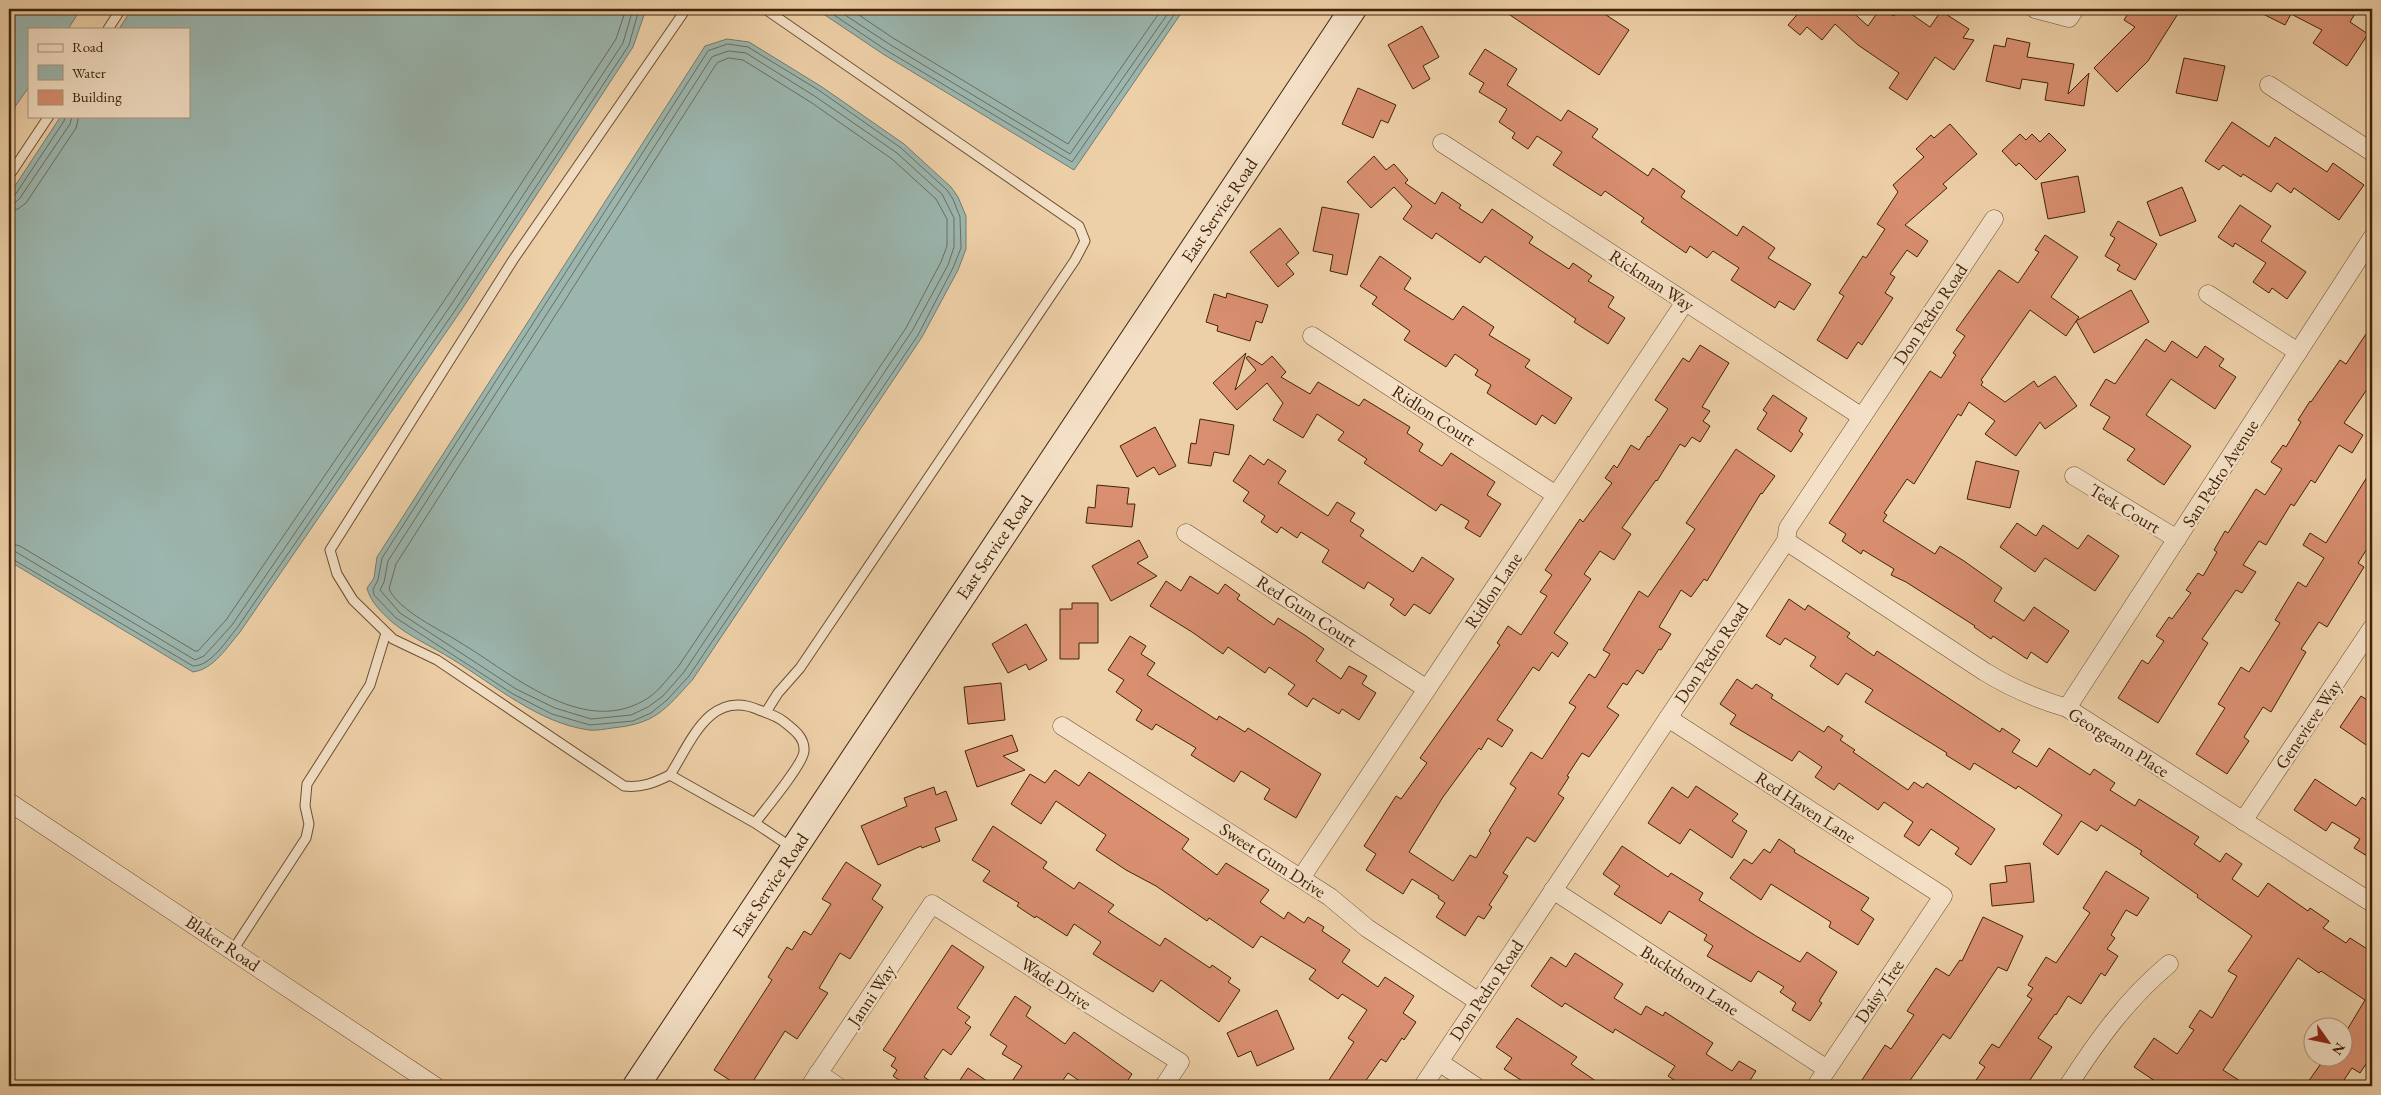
<svg xmlns="http://www.w3.org/2000/svg" width="2381" height="1095" font-family="'EB Garamond',serif">
<rect width="100%" height="100%" fill="#eed0a8"/>
<filter id="stains"><feTurbulence type="fractalNoise" baseFrequency=".004" numOctaves="4"/><feColorMatrix values="0 0 0 0 .2 0 0 0 0 .09 0 0 0 0 .02 0 0 0 .5 -.17"/></filter>
<radialGradient id="worn" r=".72"><stop offset=".6" stop-color="#630" stop-opacity="0"/><stop offset="1" stop-color="#630" stop-opacity=".3"/></radialGradient>
<g fill="#9bb6af" stroke="#777b6c">
<polygon points="9,9 81,9 68,29 29,29 29,87 9,115"/>
<path d="M132,9H644V15L633,47L462,309L240,632C227,647 214,669 193,672L9,561V195L61,116H189V29H119Z"/>
<polygon points="816,9 1184,9 1074,170 883,54"/>
<path d="M727,39L749,42L822,87L904,144L951,187L958,197L966,216V249L958,270L922,337L693,679C665,710 655,724 612,728C605,729 596,731 589,730C538,723 495,685 452,659C433,647 408,636 391,621C381,612 370,601 367,588L374,578L377,557L705,46Z"/>
</g>
<g fill="none" stroke-linecap="round" stroke-linejoin="round">
<g stroke="#6e6c5c" stroke-width="1">
<polyline points="825,9 886,50 1072,162 1178,9"/>
<polyline points="836,9 889,44 1070,154 1171,9"/>
<polyline points="850,9 893,38 1068,144 1162,9"/>
<polygon points="728,44 748,47 820,91 901,148 947,190 953,199 960,217 961,248 953,268 918,335 689,676 667,700 651,713 633,721 590,725 552,714 513,694 396,618 374,595 373,589 378,580 382,558 708,51"/>
<polygon points="729,51 746,53 816,97 897,153 942,194 954,218 954,247 948,265 912,331 684,672 663,696 648,707 631,715 591,719 555,708 516,689 400,613 380,590 384,582 388,561 712,57"/>
<path d="M729,58L743,60L812,103L892,159L936,199L947,219V246L941,262L906,328L678,667C667,679 657,694 643,701C581,736 511,673 461,643C441,630 399,611 389,589L396,564L717,63Z"/>
<polyline points="9,197 15,195 64,121 65,116"/>
<polyline points="9,204 15,203 20,198 70,124 72,116"/>
<polyline points="9,211 18,209 26,203 76,128 79,116"/>
<polyline points="9,543 20,546 195,651 198,651 226,620 446,298 616,39 626,9"/>
<polyline points="9,551 16,552 195,660 204,656 232,625 453,302 623,43 633,9"/>
<path d="M9,557L193,666C211,666 226,641 237,628L458,306L629,45L639,9"/>
</g>
</g>
<g fill="#d98f70" stroke="#412308">
<polygon points="1501,9 1597,9 1629,30 1599,75"/>
<polygon points="1802,9 1849,9 1868,26 1880,9 1894,16 1899,9 1904,9 1930,27 1941,11 1969,29 1963,38 1974,40 1954,70 1935,57 1907,100 1889,88 1899,73 1858,45 1835,24 1822,40 1807,27 1800,35 1788,25"/>
<polygon points="2131,9 2181,9 2148,61 2117,92 2094,68 2135,27 2124,20"/>
<polygon points="2253,9 2358,9 2350,22 2368,34 2347,66 2313,43 2322,30 2291,14 2285,25"/>
<polygon points="1422,26 1439,57 1423,66 1430,79 1413,89 1388,45"/>
<polygon points="2007,38 2030,43 2027,57 2074,64 2068,94 2089,73 2084,106 2045,100 2048,83 2022,79 2020,89 1986,81 1994,45 2005,47"/>
<polygon points="1485,49 1517,69 1507,85 1561,121 1568,110 1598,129 1592,137 1648,176 1653,168 1685,191 1681,197 1737,236 1743,226 1775,248 1768,258 1811,284 1794,310 1779,301 1775,308 1731,280 1739,268 1713,251 1707,258 1690,246 1686,253 1641,222 1644,218 1605,191 1601,196 1553,165 1562,152 1537,136 1528,149 1512,138 1515,133 1499,122 1507,109 1479,92 1484,83 1469,74"/>
<polygon points="2184,58 2225,66 2217,101 2176,93"/>
<polygon points="1358,88 1396,105 1388,123 1381,120 1373,138 1342,124"/>
<polygon points="2232,122 2269,147 2275,137 2327,172 2333,163 2364,185 2339,220 2294,188 2291,193 2277,183 2271,192 2243,174 2241,177 2223,165 2219,170 2205,161"/>
<polygon points="1950,124 1977,154 1943,184 1947,188 1905,225 1928,241 1917,257 1907,250 1890,274 1895,277 1885,293 1893,298 1862,345 1858,342 1847,359 1817,340 1844,296 1839,293 1863,256 1866,258 1885,229 1877,224 1898,192 1893,185 1924,157 1916,149 1931,135 1934,138"/>
<polygon points="2049,133 2066,150 2036,180 2019,163 2016,166 2002,151 2020,134 2026,140 2032,134 2040,142"/>
<polygon points="1374,156 1386,170 1394,164 1408,180 1405,183 1435,204 1442,192 1461,205 1459,208 1482,223 1492,209 1533,237 1529,243 1569,269 1573,263 1592,276 1588,281 1614,297 1608,307 1625,318 1608,344 1574,322 1576,319 1485,256 1480,263 1436,233 1432,239 1403,219 1412,206 1394,187 1371,208 1347,182"/>
<polygon points="2078,176 2085,212 2048,219 2041,183"/>
<polygon points="2182,187 2196,221 2160,236 2147,202"/>
<polygon points="2240,205 2271,226 2261,241 2306,272 2287,299 2272,288 2269,293 2253,282 2266,263 2235,243 2233,247 2218,237"/>
<polygon points="1322,207 1359,214 1347,275 1330,271 1333,255 1313,251"/>
<polygon points="2118,221 2157,244 2135,280 2117,270 2120,265 2105,256 2115,238 2110,235"/>
<polygon points="1280,228 1299,253 1286,264 1294,274 1278,287 1250,252"/>
<polygon points="2045,235 2078,257 2051,297 2079,317 2066,336 2030,310 1981,380 1983,382 1981,385 2005,402 2034,381 2038,387 2055,376 2077,406 2045,429 2040,422 2016,456 1985,434 1995,421 1969,402 1961,416 1958,414 1914,484 1907,479 1884,513 1887,515 1883,521 1935,554 1940,546 1964,561 2002,588 1994,601 2024,621 2034,607 2069,631 2047,663 2031,652 2027,659 1993,636 1991,639 1974,627 1975,626 1906,582 1891,575 1894,569 1863,550 1861,554 1842,541 1846,534 1829,523 1930,371 1941,378 1956,355 1953,353 1965,336 1956,330 1999,270 2018,283 2039,252 2035,250"/>
<polygon points="1380,256 1411,278 1404,289 1453,320 1463,306 1494,327 1489,335 1530,360 1525,367 1572,398 1555,424 1542,415 1536,425 1487,393 1491,385 1475,375 1478,370 1455,354 1446,367 1404,340 1410,331 1372,304 1377,297 1360,286"/>
<polygon points="2131,290 2149,322 2094,353 2076,321"/>
<polygon points="1227,293 1268,305 1262,323 1256,321 1250,341 1217,331 1218,326 1206,322 1214,294 1226,298"/>
<polygon points="2372,325 2372,382 2344,423 2363,435 2352,453 2339,445 2315,483 2311,480 2294,506 2291,504 2266,545 2259,541 2243,565 2256,572 2242,593 2236,590 2202,639 2208,643 2158,723 2118,698 2142,660 2148,664 2164,641 2156,636 2169,617 2172,619 2191,593 2186,590 2198,573 2203,576 2217,552 2214,550 2225,531 2228,533 2256,489 2265,495 2282,469 2271,462 2283,445 2286,447 2301,422 2298,420 2310,401 2311,402 2340,360 2346,364"/>
<polygon points="2146,339 2165,352 2172,341 2197,358 2205,346 2224,359 2219,366 2236,377 2215,409 2171,379 2146,415 2191,446 2164,485 2127,460 2135,449 2103,429 2110,417 2090,405 2106,379 2115,384"/>
<polygon points="1700,345 1729,363 1702,407 1710,411 1703,421 1710,426 1700,442 1692,437 1685,447 1680,444 1657,481 1656,480 1622,528 1631,534 1614,560 1600,551 1584,574 1591,579 1554,633 1568,643 1558,657 1552,652 1539,671 1533,667 1497,720 1513,730 1502,747 1488,738 1481,750 1479,748 1443,797 1409,852 1453,881 1470,855 1476,858 1491,833 1489,831 1516,788 1510,784 1531,752 1542,759 1576,707 1569,703 1589,674 1595,678 1610,654 1603,650 1639,591 1648,597 1695,529 1686,523 1736,449 1775,476 1762,494 1761,493 1707,581 1704,579 1691,597 1681,590 1659,627 1671,634 1661,650 1659,649 1643,674 1637,670 1627,685 1623,683 1607,707 1619,715 1589,757 1582,753 1567,776 1569,777 1558,794 1564,798 1535,842 1527,837 1503,873 1508,876 1489,905 1492,907 1484,919 1478,916 1465,936 1436,917 1445,903 1438,898 1439,896 1412,879 1403,894 1366,870 1376,854 1364,846 1396,796 1401,799 1427,763 1420,758 1500,645 1497,643 1508,626 1521,635 1547,596 1540,592 1552,575 1545,570 1580,519 1583,522 1612,483 1605,478 1614,465 1617,468 1631,445 1639,450 1648,436 1649,437 1668,409 1655,400 1683,358 1689,362"/>
<polygon points="1246,353 1235,390 1256,370 1246,358 1248,356 1262,365 1272,356 1286,372 1281,377 1310,394 1318,382 1359,406 1364,399 1410,427 1407,433 1423,444 1419,451 1442,466 1451,453 1495,482 1487,495 1501,504 1480,537 1465,528 1469,521 1441,504 1436,511 1364,463 1367,459 1338,440 1344,432 1317,414 1303,438 1273,420 1283,403 1267,383 1237,410 1213,383"/>
<polygon points="1773,395 1807,418 1799,431 1803,434 1791,452 1757,429 1767,413 1763,410"/>
<polygon points="1200,419 1234,425 1229,455 1214,452 1211,466 1188,463 1191,443 1196,444"/>
<polygon points="1155,427 1176,466 1159,475 1154,467 1137,477 1120,446"/>
<polygon points="1250,455 1264,465 1268,459 1286,471 1278,483 1328,516 1337,502 1355,513 1350,521 1364,530 1360,536 1413,572 1422,557 1454,579 1430,614 1414,604 1405,616 1390,605 1394,599 1368,582 1364,589 1322,562 1329,550 1301,532 1297,538 1281,527 1277,533 1261,522 1265,516 1243,501 1249,492 1233,481"/>
<polygon points="1976,461 2019,471 2010,508 1967,499"/>
<polygon points="2372,469 2372,541 2358,563 2364,567 2327,627 2319,622 2301,649 2306,652 2271,712 2263,707 2244,737 2249,741 2227,774 2196,754 2225,708 2218,704 2241,667 2249,672 2280,623 2275,620 2298,582 2306,587 2324,558 2303,545 2310,533 2326,543"/>
<polygon points="1097,485 1129,488 1127,504 1135,504 1132,527 1086,523 1088,507 1095,508"/>
<polygon points="2017,523 2036,536 2043,525 2078,549 2088,535 2119,556 2095,591 2045,558 2035,572 2000,547"/>
<polygon points="1139,540 1148,557 1137,563 1157,576 1111,601 1092,566"/>
<polygon points="1190,576 1218,594 1225,584 1240,595 1237,599 1274,625 1278,618 1306,636 1324,649 1316,661 1341,679 1349,666 1367,676 1362,684 1376,693 1359,720 1342,709 1339,714 1313,698 1307,707 1288,694 1295,685 1269,667 1265,673 1228,647 1223,654 1192,632 1150,606 1166,581 1181,591"/>
<polygon points="1789,599 1805,610 1808,605 1850,633 1847,637 1874,656 1877,651 2000,732 2002,728 2020,740 2012,752 2037,767 2049,748 2090,775 2094,769 2115,783 2110,790 2135,806 2139,799 2199,837 2194,844 2220,862 2226,853 2242,864 2232,879 2258,897 2268,883 2308,911 2310,908 2329,921 2323,928 2346,943 2350,938 2372,952 2372,1064 2368,1061 2360,1073 2352,1068 2340,1086 2305,1086 2325,1058 2344,1058 2344,1035 2365,1000 2321,971 2319,973 2298,958 2223,1070 2248,1086 2151,1086 2155,1081 2134,1067 2154,1038 2177,1054 2194,1030 2189,1027 2200,1010 2212,1018 2237,976 2228,971 2252,936 2197,897 2198,895 2140,854 2142,851 2101,825 2097,831 2081,821 2058,855 2043,844 2062,815 2018,786 2016,789 1974,763 1970,770 1946,755 1947,753 1865,702 1873,690 1846,673 1838,685 1810,666 1816,657 1785,638 1780,645 1766,636"/>
<polygon points="1072,603 1098,603 1098,643 1079,643 1079,659 1060,659 1060,609 1072,609"/>
<polygon points="1026,624 1047,660 1029,670 1026,664 1008,673 992,644"/>
<polygon points="1130,636 1146,646 1141,654 1155,663 1147,675 1217,720 1219,716 1245,732 1248,728 1321,774 1296,818 1264,799 1270,789 1241,771 1234,782 1191,755 1196,748 1156,724 1152,730 1136,720 1142,710 1116,692 1124,680 1108,670"/>
<polygon points="1737,679 1752,689 1756,684 1773,695 1771,698 1824,732 1828,726 1843,736 1840,740 1855,750 1853,752 1908,790 1914,782 1923,788 1927,783 1995,829 1971,865 1955,854 1959,848 1931,829 1919,846 1904,836 1913,822 1884,802 1878,810 1839,783 1834,790 1815,777 1822,767 1799,751 1792,761 1730,724 1736,715 1720,704"/>
<polygon points="1001,683 1005,720 968,724 964,687"/>
<polygon points="2361,696 2372,703 2372,749 2340,727"/>
<polygon points="1012,735 1018,751 1003,756 1025,770 977,787 965,751"/>
<polygon points="1055,770 1079,786 1089,772 1189,839 1182,849 1217,875 1226,863 1269,890 1260,902 1284,919 1288,912 1304,923 1308,917 1324,927 1322,931 1350,950 1342,962 1378,987 1385,977 1414,996 1403,1013 1416,1022 1404,1040 1402,1038 1386,1062 1381,1059 1362,1086 1325,1086 1354,1042 1348,1038 1367,1010 1342,994 1338,999 1309,979 1316,970 1261,936 1253,948 1209,918 1207,921 1156,886 1126,870 1096,850 1106,835 1056,801 1041,824 1011,804 1030,774 1045,783"/>
<polygon points="2315,779 2356,806 2362,797 2372,804 2372,859 2354,848 2360,839 2332,822 2326,831 2294,810"/>
<polygon points="1696,786 1738,814 1732,821 1747,831 1732,858 1690,829 1680,844 1648,823 1672,787 1688,798"/>
<polygon points="934,787 936,795 946,791 957,820 935,828 940,841 922,848 921,846 878,865 861,826 907,806 904,798"/>
<polygon points="993,826 1047,862 1043,868 1074,889 1079,882 1114,905 1108,912 1160,946 1165,938 1210,968 1212,965 1231,978 1228,982 1240,990 1219,1022 1161,980 1153,992 1093,954 1101,942 1074,924 1067,936 1036,916 1035,918 1017,906 1019,903 983,881 990,871 972,860"/>
<polygon points="1779,839 1795,850 1794,852 1869,898 1861,910 1874,919 1858,945 1829,927 1831,922 1771,884 1761,900 1730,878 1744,859 1752,864 1764,849 1770,853"/>
<polygon points="1622,846 1668,877 1671,873 1703,893 1699,900 1756,936 1800,962 1807,952 1837,972 1819,1001 1822,1003 1810,1021 1792,1010 1796,1003 1780,992 1784,987 1758,971 1751,982 1707,956 1713,946 1704,940 1707,935 1669,911 1661,924 1614,894 1620,886 1603,874"/>
<polygon points="846,862 881,885 872,899 883,907 850,959 840,953 819,988 828,993 797,1039 785,1031 750,1086 739,1086 714,1070 772,980 768,977 787,947 792,950 804,931 811,935 831,904 822,899"/>
<polygon points="2030,863 2034,902 1992,906 1990,884 2007,882 2005,866"/>
<polygon points="2106,871 2149,898 2137,916 2126,910 2111,935 2115,938 2107,949 2118,956 2105,976 2101,973 2081,1004 2068,996 2056,1015 2055,1014 2038,1038 2052,1047 2026,1086 1972,1086 1985,1067 1979,1063 1992,1044 1999,1048 2032,999 2027,996 2033,988 2028,985 2046,957 2056,963 2090,913 2083,908"/>
<polygon points="1983,917 2023,936 2007,971 1998,967 1950,1039 1943,1034 1906,1086 1858,1086 1885,1045 1891,1049 1914,1015 1907,1011 1936,968 1949,976 1960,960 1962,961"/>
<polygon points="952,945 984,967 957,1008 970,1017 965,1023 971,1027 951,1055 943,1049 924,1077 938,1086 908,1086 893,1076 897,1070 891,1066 896,1058 883,1050"/>
<polygon points="1575,953 1623,984 1614,998 1641,1015 1646,1006 1663,1016 1665,1012 1682,1023 1713,1043 1706,1054 1732,1071 1739,1061 1756,1071 1749,1082 1756,1086 1684,1086 1668,1076 1675,1066 1615,1029 1613,1033 1565,1003 1562,1007 1531,986 1551,957 1566,967"/>
<polygon points="1015,996 1031,1007 1026,1016 1065,1044 1074,1032 1132,1074 1124,1086 1087,1086 1068,1073 1059,1086 1009,1086 1022,1066 1002,1054 1007,1046 990,1035"/>
<polygon points="1277,1010 1294,1049 1257,1066 1251,1051 1238,1057 1227,1033"/>
<polygon points="1517,1018 1577,1057 1571,1064 1603,1086 1530,1086 1504,1069 1512,1058 1496,1047"/>
<polygon points="968,1068 994,1086 956,1086"/>
</g>
<g fill="none" stroke-linecap="round" stroke-linejoin="round">
<g stroke="#6c4e30" stroke-width="11">
<g id="lane">
<polyline points="765,9 1079,226 1085,241 1075,260 800,668 778,693 766,712"/>
<polyline points="108,29 121,9"/>
<polyline points="9,176 49,116"/>
<path d="M670,775C654,783 641,788 624,786L437,660L393,639L353,600L337,574L330,550L513,260L686,9"/>
<path d="M755,823L670,775C691,742 710,688 759,710C767,713 777,716 783,721C793,729 805,737 804,751C804,763 764,811 755,823L791,847"/>
<polyline points="233,950 306,838 309,824 305,806 307,784 370,685 386,633"/>
</g>
</g>
<g stroke="#6c4e30" stroke-width="19">
<g id="street">
<polyline points="2035,9 2069,18 2075,9"/>
<polyline points="2269,85 2372,152"/>
<polyline points="1442,143 1862,417"/>
<polyline points="2208,294 2298,352"/>
<polyline points="1312,336 1556,495"/>
<polyline points="2074,476 2177,539"/>
<polyline points="1186,533 1427,689"/>
<path d="M1786,541L1985,672C2011,688 2037,699 2067,708L2372,903"/>
<polyline points="2067,708 2372,238"/>
<polyline points="1668,718 1943,896 1816,1086"/>
<polyline points="1062,726 1330,897 1367,928 1479,1002"/>
<polyline points="9,802 435,1086"/>
<polyline points="2243,821 2372,628"/>
<polyline points="1301,878 1685,302"/>
<polyline points="1553,890 1827,1069"/>
<polyline points="1439,1062 1475,1086"/>
<polyline points="818,1073 837,1086"/>
<polyline points="810,1086 932,904 1180,1062 1164,1086"/>
<polyline points="1423,1086 1786,541 1788,528 1994,219"/>
<path d="M2068,1086C2097,1041 2127,999 2169,964"/>
</g>
</g>
<g stroke="#412308" stroke-width="28">
<polyline id="secondary" points="636,1086 1353,9"/>
</g>
<use href="#lane" stroke="#f4e0c6" stroke-width="9"/>
<use href="#street" stroke="#f4e0c6" stroke-width="18"/>
<use href="#secondary" stroke="#f4e0c6" stroke-width="26"/>
</g>
<g text-anchor="middle" dominant-baseline="central" stroke-width="5" stroke-linejoin="round" paint-order="stroke">
<g font-size="18" fill="#412308" stroke="#f4e0c6">
<text transform="translate(1219 210) rotate(-56)">East Service Road</text>
<text transform="translate(1652 280) rotate(33)">Rickman Way</text>
<text transform="translate(1930 314) rotate(-56)">Don Pedro Road</text>
<text transform="translate(1434 415) rotate(33)">Ridlon Court</text>
<text transform="translate(2220 473) rotate(-57)">San Pedro Avenue</text>
<text transform="translate(2125 508) rotate(31)">Teek Court</text>
<text transform="translate(994 547) rotate(-56)">East Service Road</text>
<text transform="translate(1493 590) rotate(-56)">Ridlon Lane</text>
<text transform="translate(1307 611) rotate(33)">Red Gum Court</text>
<text transform="translate(1711 653) rotate(-56)">Don Pedro Road</text>
<text transform="translate(2308 724) rotate(-56)">Genevieve Way</text>
<text transform="translate(2119 742) rotate(32)">Georgeann Place</text>
<text transform="translate(1806 807) rotate(33)">Red Haven Lane</text>
<text transform="translate(1273 860) rotate(33)">Sweet Gum Drive</text>
<text transform="translate(770 885) rotate(-56)">East Service Road</text>
<text transform="translate(223 943) rotate(34)">Blaker Road</text>
<text transform="translate(1690 980) rotate(33)">Buckthorn Lane</text>
<text transform="translate(1056 983) rotate(33)">Wade Drive</text>
<text transform="translate(1486 990) rotate(-56)">Don Pedro Road</text>
<text transform="translate(1879 991) rotate(-56)">Daisy Tree</text>
<text transform="translate(871 995) rotate(-56)">Janni Way</text>
</g>
</g>
<rect width="2381" height="1095" fill="none" stroke="#eed0a8" stroke-width="30"/>
<rect x="10" y="10" width="2361" height="1075" fill="none" stroke="#412308" stroke-width="2.5"/>
<rect x="15" y="15" width="2351" height="1065" fill="none" stroke="#412308"/>
<rect x="28" y="28" width="162" height="90" fill="#f4e0c6" stroke="#ac947a"/>
<rect x="38" y="44" width="25" height="8" fill="#f4e0c6" stroke="#ac947a"/>
<text x="72" y="52" font-size="15" fill="#412308">Road</text>
<rect x="38" y="65" width="25" height="15" fill="#9bb6af" stroke="#ac947a"/>
<text x="72" y="78" font-size="15" fill="#412308">Water</text>
<rect x="38" y="90" width="25" height="15" fill="#d98f70" stroke="#ac947a"/>
<text x="72" y="102" font-size="15" fill="#412308">Building</text>
<g transform="translate(2328 1042) rotate(123)"><circle r="24" fill="#f4e0c6" stroke="#ac947a"/>
<path d="M0-4L9 19L0 12L-9 19Z" fill="#8f2418"/>
<text y="-8" font-size="14" font-weight="bold" text-anchor="middle" fill="#412308">N</text>
</g>
<rect width="100%" height="100%" filter="url(#stains)"/>
<rect width="100%" height="100%" fill="url(#worn)"/>
</svg>
